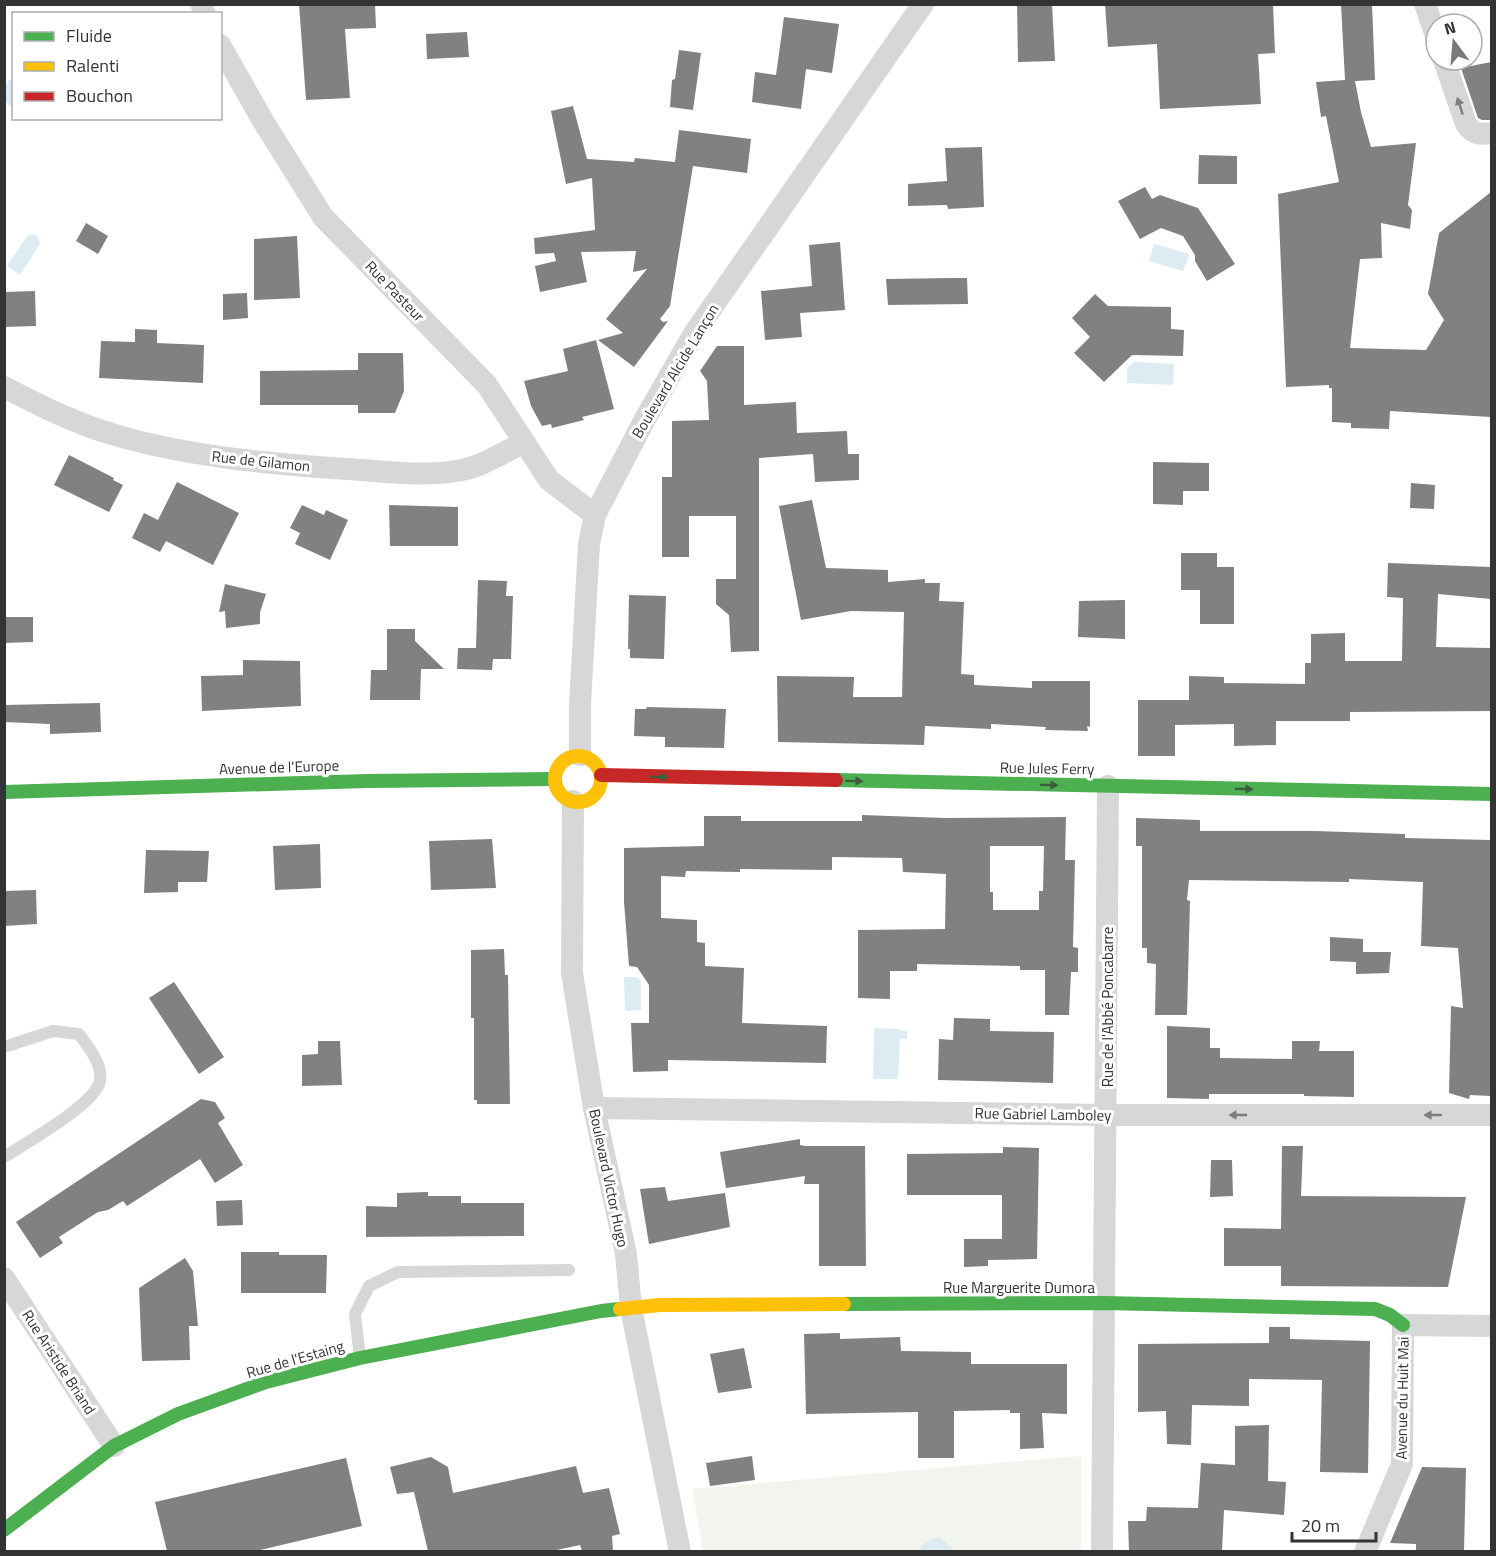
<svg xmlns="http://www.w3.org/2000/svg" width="1496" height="1556" font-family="'Titillium Web',sans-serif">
<rect width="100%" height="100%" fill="#fff"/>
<polygon fill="#f1f5ed" points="1081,1456 1081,1551 703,1551 692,1489"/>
<g fill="#ddebf3">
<polygon points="10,79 13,82 13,107 11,107 5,101 5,86"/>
<polygon points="32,234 38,236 40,244 20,275 7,266 27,236"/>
<polygon points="1154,244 1190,254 1183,271 1149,261"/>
<polygon points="1134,362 1174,364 1173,385 1127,383 1127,368"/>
<polygon points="624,977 637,977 641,981 641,1010 625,1011"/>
<polygon points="874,1028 900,1029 900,1031 907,1031 907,1039 900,1039 898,1079 873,1079"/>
<polygon points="939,1537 955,1551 919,1551 921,1546 931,1539"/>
</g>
<g fill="#818181" fill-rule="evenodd">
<polygon points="299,4 375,4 376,28 345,29 350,98 306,100"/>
<polygon points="1017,4 1052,4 1055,61 1018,62"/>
<polygon points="1105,4 1273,4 1275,53 1258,54 1261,104 1160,109 1157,44 1108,47"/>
<polygon points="1341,4 1372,4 1375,80 1355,81 1361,112 1371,147 1416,143 1408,205 1412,210 1410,229 1381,223 1382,258 1360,259 1350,348 1426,350 1444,320 1428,294 1439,233 1491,192 1491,417 1390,411 1389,429 1351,428 1351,423 1332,422 1332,388 1329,388 1329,385 1286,387 1278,194 1339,182 1326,116 1321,117 1316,82 1345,80"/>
<polygon points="784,17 839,24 832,73 806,69 801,109 752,102 755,72 776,75"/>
<polygon points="467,32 469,57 427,59 426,34"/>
<polygon points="679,50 701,53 693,110 670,107 672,80 675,79"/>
<polygon points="1491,62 1491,120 1482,120 1478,118 1461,68"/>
<polygon points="573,106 587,159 634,162 635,158 675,162 679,130 751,139 747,173 693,166 670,306 660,319 663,322 668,321 634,367 598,340 623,333 606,319 647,269 633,272 636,251 581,252 587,282 540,292 535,266 556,261 554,253 535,254 534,238 595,230 592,178 566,184 551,111"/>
<polygon points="982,147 984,207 948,209 947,205 908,206 908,184 947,181 945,148"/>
<polygon points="1199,155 1237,156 1237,184 1198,184"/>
<polygon points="1145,187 1152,199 1160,195 1198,208 1235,264 1207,281 1195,261 1195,255 1183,236 1161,228 1140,239 1118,201"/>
<polygon points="86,223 108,236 98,254 76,241"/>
<polygon points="297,236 300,298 254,300 254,239"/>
<polygon points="840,242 845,310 800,313 802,337 765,340 761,291 812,286 809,245"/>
<polygon points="952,278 967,278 968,304 888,305 886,279"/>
<polygon points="35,291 36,326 4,327 4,292"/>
<polygon points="247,293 248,318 223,320 223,294"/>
<polygon points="1095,294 1108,306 1171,307 1171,329 1184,330 1183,356 1132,355 1104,382 1074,353 1090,337 1072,318"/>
<polygon points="135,329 157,330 157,343 204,345 203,383 99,378 101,341 135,342"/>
<polygon points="596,340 614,409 582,417 584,420 552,428 551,424 542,426 531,406 524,381 568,371 563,349"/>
<polygon points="717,346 744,346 744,405 796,402 797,433 847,431 848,454 859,454 859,480 815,482 813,454 759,458 759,651 731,652 729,615 716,604 716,579 736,579 736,516 689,516 689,557 662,557 662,477 672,477 672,421 709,420 707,381 700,371"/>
<polygon points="358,353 403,353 404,391 395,413 358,413 358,405 260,405 260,371 358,370"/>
<polygon points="69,455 114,478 113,480 123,485 109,512 54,485"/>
<polygon points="1153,462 1209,463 1209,491 1183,491 1183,505 1153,504"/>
<polygon points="177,482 239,513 213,565 166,541 160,552 132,538 144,513 158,520"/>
<polygon points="1411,483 1435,485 1434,509 1410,508"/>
<polygon points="812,500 826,568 888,570 888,582 925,579 925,583 940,583 939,601 964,602 961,674 974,675 974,685 1032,688 1032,681 1090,681 1090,727 1087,726 1088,731 1045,730 1046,727 991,724 991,729 925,726 924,745 778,742 777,676 854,677 853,697 902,697 904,612 851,611 801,620 779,506"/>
<polygon points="302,505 324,515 326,510 348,520 330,560 295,544 300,533 290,528"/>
<polygon points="389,505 458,507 458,546 390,546"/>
<polygon points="1181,553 1217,553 1217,567 1234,567 1234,624 1200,624 1200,590 1181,590"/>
<polygon points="1388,563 1491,567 1491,599 1438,594 1436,647 1491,648 1491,711 1350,712 1350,721 1276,721 1276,745 1234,746 1234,724 1175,725 1175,756 1138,756 1138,700 1189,700 1189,676 1224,677 1224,683 1305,684 1305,663 1311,663 1311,634 1345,633 1345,661 1402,661 1403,598 1387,597"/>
<polygon points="478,580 507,581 506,596 513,596 511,659 493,659 492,670 457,669 458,648 476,648"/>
<polygon points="225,584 266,594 260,612 260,624 226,628 225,611 219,612"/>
<polygon points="629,595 666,596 664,659 630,658 630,649 628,649"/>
<polygon points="1125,600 1125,639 1078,637 1079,601"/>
<polygon points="4,617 33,617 33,642 4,643"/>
<polygon points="387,629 415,629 415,641 444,669 421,669 420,700 370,700 371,670 387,670"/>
<polygon points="243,660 300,661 301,706 202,711 201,676 243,675"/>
<polygon points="100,703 101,732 50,734 50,724 4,722 4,705"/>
<polygon points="647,707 726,709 724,748 665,747 665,737 634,736 635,709 646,709"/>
<path d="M862,815L945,818L1066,817L1065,860H1075L1073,947L1078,948V972H1071L1069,1015H1045V970H1020V966L917,964V971H890V999L858,998V930L945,929L946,874L903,872L902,858L832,857V870L740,869V872L686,871L685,877L661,876V918L697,920V942L705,943V966L744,968L742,1023L827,1026L826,1063L668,1060V1071L633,1072L631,1023H649V985L637,967L629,966L624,902V848L704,846V816H741V821H862ZM990,846H1044L1043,891H1039V910H993V892H990Z"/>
<polygon points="1136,818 1200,820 1200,831 1316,831 1405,834 1405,838 1491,840 1491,1096 1470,1095 1469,1099 1449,1093 1451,1006 1463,1008 1458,948 1421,946 1423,882 1349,879 1349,882 1189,880 1187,900 1190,901 1187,1015 1155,1015 1156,964 1147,963 1147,948 1142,948 1142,846 1136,846"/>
<polygon points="492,839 496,888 431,890 429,841"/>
<polygon points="320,844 321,888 275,890 273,846"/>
<polygon points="146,850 209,851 207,882 178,882 178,892 144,893"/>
<polygon points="36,890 37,924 4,926 4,891"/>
<polygon points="1330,937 1363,939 1363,952 1391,952 1389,973 1356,974 1356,962 1330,961"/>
<polygon points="504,949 505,975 508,975 510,1104 477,1104 477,1100 474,1100 474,1018 471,1018 471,950"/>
<polygon points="174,982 224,1057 199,1074 149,998"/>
<polygon points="954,1018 990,1019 990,1031 1054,1032 1053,1083 938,1080 939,1039 953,1040"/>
<polygon points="1167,1026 1210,1028 1210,1048 1220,1048 1220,1058 1292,1059 1292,1041 1320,1041 1319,1051 1354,1051 1354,1097 1304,1096 1304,1094 1209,1094 1209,1099 1167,1098"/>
<polygon points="318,1041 340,1041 342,1085 302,1086 302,1055 318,1054"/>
<polygon points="201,1099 215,1102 225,1118 218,1123 243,1165 215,1183 200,1159 127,1206 123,1201 108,1210 98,1212 59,1237 63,1243 40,1258 16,1222"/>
<polygon points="800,1139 800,1145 805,1146 865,1146 866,1266 819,1266 819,1184 804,1184 805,1176 726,1188 720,1152"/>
<polygon points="1282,1146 1303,1146 1301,1196 1466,1197 1448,1287 1281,1286 1281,1266 1224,1266 1224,1228 1281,1229"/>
<polygon points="1003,1147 1039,1148 1037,1259 988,1260 988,1266 964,1267 964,1239 1002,1239 1002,1195 907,1195 907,1154 1003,1153"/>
<polygon points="1211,1160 1232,1160 1233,1196 1210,1197"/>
<polygon points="665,1187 668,1201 725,1193 730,1227 649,1244 640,1189"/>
<polygon points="428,1192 428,1196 461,1196 461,1203 524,1203 524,1236 366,1237 366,1206 397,1207 397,1193"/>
<polygon points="242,1200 243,1225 217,1226 216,1201"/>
<polygon points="241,1252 279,1252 279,1255 327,1255 326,1293 241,1293"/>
<polygon points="185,1258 193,1271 198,1326 189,1326 190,1360 142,1361 139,1288"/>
<polygon points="1269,1327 1290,1327 1290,1339 1370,1341 1368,1473 1320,1472 1322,1380 1249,1379 1249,1406 1192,1405 1191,1445 1167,1444 1166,1411 1138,1412 1138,1344 1269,1343"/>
<polygon points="840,1333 840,1339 900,1337 901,1351 971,1352 971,1364 1067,1364 1067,1414 1042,1413 1044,1448 1020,1449 1020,1413 1010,1413 1010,1410 954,1411 954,1458 918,1458 918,1412 806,1414 804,1334"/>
<polygon points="744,1348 752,1388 718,1393 710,1354"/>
<polygon points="1269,1425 1268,1481 1286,1482 1284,1515 1224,1510 1222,1551 1129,1551 1128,1521 1146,1521 1147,1507 1198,1508 1201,1463 1235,1465 1235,1426"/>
<polygon points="752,1456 755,1480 710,1486 706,1463"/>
<polygon points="431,1457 448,1467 453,1493 576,1466 583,1493 609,1488 620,1534 612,1536 613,1551 582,1551 580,1545 552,1551 428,1551 414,1492 397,1494 390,1467"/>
<polygon points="346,1458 362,1526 256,1551 167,1551 155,1502"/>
<polygon points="1422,1467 1466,1468 1464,1551 1416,1551 1416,1544 1390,1543"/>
</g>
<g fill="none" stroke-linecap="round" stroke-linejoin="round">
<g stroke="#d7d7d7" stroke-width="12">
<path d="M4,1047L53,1031L79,1034C88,1047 105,1066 99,1084C90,1107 26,1143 4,1157"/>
<polyline points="360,1358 355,1314 369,1286 398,1272 569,1270"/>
</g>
<g stroke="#d7d7d7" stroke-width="22">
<polyline points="201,4 205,14"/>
<polyline points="1425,4 1436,36"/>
<polyline points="220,45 263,121 323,217 487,385 549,480 595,515"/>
<path d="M1444,60L1466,124C1473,134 1479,135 1492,133"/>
<path d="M4,387C42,407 81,426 122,437C194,457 272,464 347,469C383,471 421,477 456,471C480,468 502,453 523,443"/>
<polyline points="580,755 580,704 589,544 595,515 645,419 695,332 923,4"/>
<polyline points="573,801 572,973 594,1108 626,1254 631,1308 680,1552"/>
<polyline points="594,1108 1106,1115 1492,1115"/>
<polyline points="4,1278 114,1446"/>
<polyline points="1102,1552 1108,786"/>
<polyline points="1365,1552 1402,1464 1403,1325 1492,1326"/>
</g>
<g stroke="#4caf50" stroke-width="14">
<polyline points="836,780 1492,794"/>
<polyline points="4,792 367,781 555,779"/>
<polyline points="844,1304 1104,1303 1375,1309 1390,1315 1403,1325"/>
<polyline points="4,1530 114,1446 178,1414 266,1382 360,1358 601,1311 620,1309"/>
</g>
<g stroke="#ffc107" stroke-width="14">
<circle cx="578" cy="779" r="23"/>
<polyline points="620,1309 660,1305 844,1304"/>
</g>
<polyline stroke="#c62828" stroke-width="14" points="601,775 836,780"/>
</g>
<defs><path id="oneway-solid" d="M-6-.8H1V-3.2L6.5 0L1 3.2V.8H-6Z" transform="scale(1.5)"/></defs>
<g fill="#7d7d7d">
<use href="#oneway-solid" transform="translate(1460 106) rotate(-108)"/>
<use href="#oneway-solid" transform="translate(1238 1115) rotate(-180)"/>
<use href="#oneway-solid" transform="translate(1433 1115) rotate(180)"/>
</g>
<g fill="#3c5e3d">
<use href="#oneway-solid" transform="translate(659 777) rotate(1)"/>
<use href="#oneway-solid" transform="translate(854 781) rotate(1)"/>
<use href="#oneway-solid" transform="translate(1049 785) rotate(1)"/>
<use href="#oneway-solid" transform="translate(1244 789) rotate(1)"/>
</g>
<g text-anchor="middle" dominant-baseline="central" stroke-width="6" stroke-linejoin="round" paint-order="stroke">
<g font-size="15" fill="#333" stroke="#fff">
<text transform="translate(395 291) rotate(46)">Rue Pasteur</text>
<text transform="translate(675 371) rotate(-59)">Boulevard Alcide Lançon</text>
<text transform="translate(261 461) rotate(6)">Rue de Gilamon</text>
<text transform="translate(279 767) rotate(-2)">Avenue de l'Europe</text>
<text transform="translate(1047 768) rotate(1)">Rue Jules Ferry</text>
<text transform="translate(1107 1007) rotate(-90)">Rue de l'Abbé Poncabarre</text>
<text transform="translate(1043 1114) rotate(1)">Rue Gabriel Lamboley</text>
<text transform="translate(609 1178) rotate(78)">Boulevard Victor Hugo</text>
<text x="1019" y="1287">Rue Marguerite Dumora</text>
<text transform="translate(295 1359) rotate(-16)">Rue de l'Estaing</text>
<text transform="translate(59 1362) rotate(57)">Rue Aristide Briand</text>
<text transform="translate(1402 1398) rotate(-89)">Avenue du Huit Mai</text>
</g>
</g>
<rect width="1496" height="1556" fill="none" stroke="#333333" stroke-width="12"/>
<rect x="12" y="12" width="210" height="108" fill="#ffffff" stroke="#adadad" stroke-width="1.5"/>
<rect x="24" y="32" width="30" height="9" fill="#4caf50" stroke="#adadad" stroke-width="1.5"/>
<text x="66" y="42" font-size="18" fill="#333333">Fluide</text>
<rect x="24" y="62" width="30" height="9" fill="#ffc107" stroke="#adadad" stroke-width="1.5"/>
<text x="66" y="72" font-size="18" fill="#333333">Ralenti</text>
<rect x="24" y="92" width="30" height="9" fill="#c62828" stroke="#adadad" stroke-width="1.5"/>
<text x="66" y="102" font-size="18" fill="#333333">Bouchon</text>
<g transform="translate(1454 42) rotate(344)"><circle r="28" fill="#ffffff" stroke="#adadad" stroke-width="1.5"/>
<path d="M0-4.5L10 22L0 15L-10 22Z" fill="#7a7a7a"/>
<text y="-9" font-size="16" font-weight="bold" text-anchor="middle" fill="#333333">N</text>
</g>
<path d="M1292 1532v9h84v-9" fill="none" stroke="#333333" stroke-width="3"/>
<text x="1301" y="1532" font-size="18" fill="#333333" stroke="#ffffff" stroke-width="4.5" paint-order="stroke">20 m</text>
</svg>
